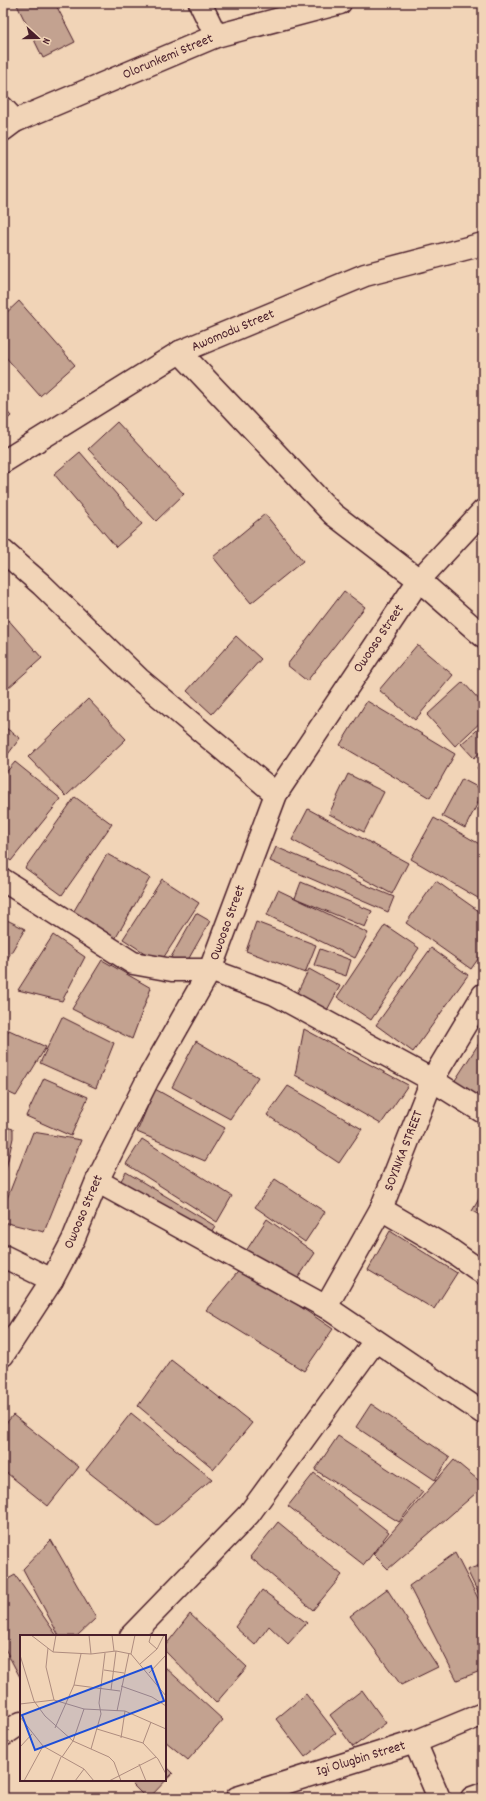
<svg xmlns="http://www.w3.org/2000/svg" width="486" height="1801" font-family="Dekko,sans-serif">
<rect width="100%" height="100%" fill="#f1d4b7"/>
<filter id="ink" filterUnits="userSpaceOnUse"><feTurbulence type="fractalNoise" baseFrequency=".025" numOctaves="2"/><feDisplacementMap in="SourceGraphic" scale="8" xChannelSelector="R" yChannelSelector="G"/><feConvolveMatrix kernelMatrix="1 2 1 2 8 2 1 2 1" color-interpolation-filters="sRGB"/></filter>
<g filter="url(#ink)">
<g fill="#c3a290" stroke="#4a1f2b">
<polygon points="16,3 55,3 75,42 43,58"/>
<polygon points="19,301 75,365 40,396 3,354 3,316"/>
<polygon points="3,407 11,416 3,423"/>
<polygon points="117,422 184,494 156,521 88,449"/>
<polygon points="80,452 142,524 116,547 54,474"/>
<polygon points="265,514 303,561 251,603 213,557"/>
<polygon points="344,591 365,607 307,681 287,665"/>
<polygon points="5,616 42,658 7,689 3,684 3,618"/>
<polygon points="236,636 261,659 212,714 187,691"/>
<polygon points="417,645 453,675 415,720 379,690"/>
<polygon points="463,682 483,704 483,720 455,746 427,715"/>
<polygon points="88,699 126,739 66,796 28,757"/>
<polygon points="367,701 455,754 430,798 340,745"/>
<polygon points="483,725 483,750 474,758 461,744"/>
<polygon points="3,726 20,738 3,761"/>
<polygon points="483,761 483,773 477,768"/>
<polygon points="15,762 61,799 11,861 3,855 3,776"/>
<polygon points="348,774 384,792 364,832 329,814"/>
<polygon points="462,779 483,790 483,793 465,828 442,816"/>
<polygon points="75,797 112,824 62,895 25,868"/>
<polygon points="308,809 408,863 392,894 292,840"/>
<polygon points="434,818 483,846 483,901 411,859"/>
<polygon points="276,847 394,897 388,912 270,861"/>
<polygon points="107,854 150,878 114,941 71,916"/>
<polygon points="162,879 199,903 160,963 123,939"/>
<polygon points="436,881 483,914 483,952 471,969 406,923"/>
<polygon points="301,882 372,911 365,927 295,898"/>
<polygon points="278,890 368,933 355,958 267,915"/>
<polygon points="196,913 210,921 184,967 170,959"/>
<polygon points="3,918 25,929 6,961 3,960"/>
<polygon points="256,922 316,945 305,973 246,951"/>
<polygon points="385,925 419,948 371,1020 337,997"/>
<polygon points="53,935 85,957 62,1001 18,990"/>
<polygon points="431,948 468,975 413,1052 376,1025"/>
<polygon points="320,949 351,960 346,976 314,965"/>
<polygon points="102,960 151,988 132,1039 72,1009"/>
<polygon points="309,969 340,986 325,1014 295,997"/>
<polygon points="62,1017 114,1043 96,1088 40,1063"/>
<polygon points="304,1029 408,1085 381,1124 295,1075"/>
<polygon points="9,1030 46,1047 16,1096 3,1090 3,1040"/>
<polygon points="483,1037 483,1105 452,1085"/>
<polygon points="196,1041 258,1077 230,1119 172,1087"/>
<polygon points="44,1078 88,1097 71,1136 26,1116"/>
<polygon points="288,1086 362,1129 339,1163 267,1115"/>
<polygon points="155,1089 225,1128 205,1161 137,1132"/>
<polygon points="3,1126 13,1129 13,1138 3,1182"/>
<polygon points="33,1132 81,1140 44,1232 3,1222 3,1209"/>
<polygon points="142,1139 232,1196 217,1222 126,1164"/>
<polygon points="126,1172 215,1226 207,1238 119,1184"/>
<polygon points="275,1179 325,1212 305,1242 255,1207"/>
<polygon points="483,1192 483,1217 472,1211"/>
<polygon points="267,1219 315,1253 292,1287 244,1254"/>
<polygon points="390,1231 457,1273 434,1309 368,1270"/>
<polygon points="242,1267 333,1329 304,1371 206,1310"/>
<polygon points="171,1360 252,1423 214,1469 138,1406"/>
<polygon points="371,1404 450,1457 435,1480 356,1427"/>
<polygon points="131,1413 212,1479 157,1526 86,1470"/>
<polygon points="13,1415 79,1467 48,1506 3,1470 3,1427"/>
<polygon points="338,1436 423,1492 399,1522 315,1470"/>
<polygon points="454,1460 483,1484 483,1487 388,1569 373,1554"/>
<polygon points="314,1473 389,1532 364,1565 288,1506"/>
<polygon points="278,1522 342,1575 313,1610 250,1557"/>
<polygon points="51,1540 96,1618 77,1636 59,1636 23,1569"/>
<polygon points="455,1553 483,1608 483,1670 457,1680 409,1586"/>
<polygon points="483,1564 483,1603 467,1570"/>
<polygon points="15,1575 57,1636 21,1636 21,1679 3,1645 3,1582"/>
<polygon points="387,1589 438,1667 401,1685 350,1616"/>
<polygon points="262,1590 307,1623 288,1644 269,1626 255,1645 235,1627"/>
<polygon points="190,1614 247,1667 216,1703 165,1651 165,1646"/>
<polygon points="165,1667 223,1720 188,1760 165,1741"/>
<polygon points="362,1690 386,1723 353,1747 330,1715"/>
<polygon points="306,1694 336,1733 305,1757 276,1719"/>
<polygon points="165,1765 173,1773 149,1798 146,1798 128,1780 165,1780"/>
</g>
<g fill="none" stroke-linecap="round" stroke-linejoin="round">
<g stroke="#4a1f2b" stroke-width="25">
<g id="minor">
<polyline points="200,3 216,36"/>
<polyline points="3,108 15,121"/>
<polyline points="3,130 15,121 216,36 340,3"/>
<polyline points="180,352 333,514 419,580 483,636"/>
<polyline points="3,462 180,352 365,275 483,244"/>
<polyline points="3,551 42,585 139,679 276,794"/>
<polyline points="3,880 133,963 172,970 210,970 275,994 432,1080 483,1112"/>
<polyline points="97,1181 326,1307 483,1413"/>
<polyline points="381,1209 446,1247 483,1273"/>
<polyline points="3,1256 52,1280"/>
<polyline points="326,1307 381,1209 432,1080 483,995"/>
<polyline points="3,1355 52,1280 73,1240 97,1181 148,1079 210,970 276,794 419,580 483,511"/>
<polyline points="131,1636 249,1514 375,1341"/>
<polyline points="3,1735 21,1723"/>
<polyline points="415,1742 439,1798"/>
<polyline points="237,1798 415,1742 483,1714"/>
<polyline points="472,1798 483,1794"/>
</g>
</g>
<use href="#minor" stroke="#f1d4b7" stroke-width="22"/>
</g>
</g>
<g text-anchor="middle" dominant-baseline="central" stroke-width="3" stroke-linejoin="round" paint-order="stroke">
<g font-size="14" fill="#4a1f2b" stroke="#f1d4b7">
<text transform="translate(168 57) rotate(-23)">Olorunkemi Street</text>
<text transform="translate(233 331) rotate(-23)">Awomodu Street</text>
<text transform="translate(379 639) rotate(-56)">Owooso Street</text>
<text transform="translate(228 923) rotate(-70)">Owooso Street</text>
<text transform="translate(404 1151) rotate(-69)">SOYINKA STREET</text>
<text transform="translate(84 1212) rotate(-67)">Owooso Street</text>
<text transform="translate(361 1759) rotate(-17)">Igi Olugbin Street</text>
</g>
</g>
<g transform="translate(20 1635)">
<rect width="146" height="146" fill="#f1d4b7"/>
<path fill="none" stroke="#ae8c7f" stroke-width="1" d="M11,0L33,17M69,0L71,19M92,0L94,16M131,0L129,7L137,14M28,13L26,32L34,65M33,17L71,19L96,16L111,19L146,61M33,17L36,0M111,19L115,0M0,20L14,66L25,81L53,106L89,122L94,127L101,146M120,29L137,14L144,0M84,35L104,38M129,38L146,20M54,50L100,56M101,51L132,62L146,71M91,55L96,16M0,69L34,65L64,74L105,76L146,94M97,76L109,18M0,82L23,111L64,134L74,146M35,93L54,50L61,19M77,94L123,108L138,124L146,139M101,103L105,76M123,108L131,87M0,112L12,99M71,114L81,79L79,68L85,18M42,122L53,106L64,74M119,129L126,146M4,146L23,111M31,146L41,122M55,146L64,134M89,146L136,122"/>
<path fill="#1d4ed8" fill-opacity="0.15" stroke="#1d4ed8" stroke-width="2" d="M131,31L144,66L15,115L2,80Z"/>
<rect width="146" height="146" fill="none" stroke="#4a1f2b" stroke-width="2"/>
</g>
<rect width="486" height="1801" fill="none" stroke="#f1d4b7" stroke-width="16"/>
<rect x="8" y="8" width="470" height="1785" fill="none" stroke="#4a1f2b" stroke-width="1.5" filter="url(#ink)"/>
<g transform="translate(38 38) rotate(111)" stroke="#f1d4b7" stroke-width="3" paint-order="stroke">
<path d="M0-3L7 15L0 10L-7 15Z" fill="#4a1f2b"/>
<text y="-6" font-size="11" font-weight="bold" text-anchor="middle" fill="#4a1f2b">N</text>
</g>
</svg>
